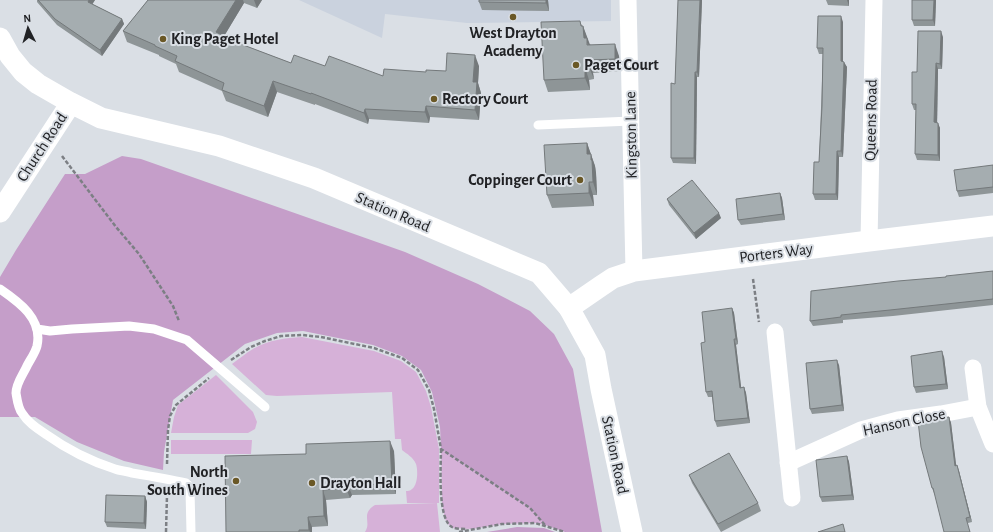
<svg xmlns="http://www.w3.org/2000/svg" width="993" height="532" font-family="'Alegreya Sans',sans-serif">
<rect width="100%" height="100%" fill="#dadfe5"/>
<polygon fill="#cad2de" points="299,0 611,0 611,21 467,23 385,14 382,38"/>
<g fill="#d6b1d8">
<path d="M302,337L374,351L401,361L416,372L426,391L431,407L439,449V503H407L406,491C408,491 410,491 412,489C418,485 418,470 416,464C413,457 407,454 402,450L401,439H395L392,392L277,396L266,395L232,364C239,359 246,353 253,349C268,340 285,338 302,337Z"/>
<polygon points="216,375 253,412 257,422 255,429 248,433 171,433 174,417 178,405"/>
<polygon points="171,440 252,440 251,454 171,454"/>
<polygon points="441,449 530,508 545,525 535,523 502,524 472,529 452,528 448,524 445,519 442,504"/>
<path d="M437,503L440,532H365C372,522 360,514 375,505Z"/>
</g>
<g fill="#c59ec9">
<polygon points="122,156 141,159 306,217 405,252 478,284 530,311 554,334 573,369 602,532 565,532 545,525 530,508 441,449 440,427 432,392 421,370 402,356 373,345 303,331 277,333 245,344 173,400 164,452 163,470 124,461 77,442 35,417 0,417 0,277 16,250 65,174 85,174"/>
<polygon points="517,527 544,528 555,532 487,532"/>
</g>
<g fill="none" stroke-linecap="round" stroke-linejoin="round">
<g stroke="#7c7f84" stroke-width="2.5" stroke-dasharray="4 2" stroke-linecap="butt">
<polyline points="62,156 116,227 139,254 173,306 179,321"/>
<polyline points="753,279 759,322"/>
<polyline points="231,360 251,347 265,341 281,336 302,335 321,337 374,348 402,358 418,370 429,390 434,409 441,449 530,508 545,525"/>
<path d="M441,449C441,465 437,519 452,527C456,529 463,529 467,529"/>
<polyline points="167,464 168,430 170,416 176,405 209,378"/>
<polyline points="166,532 167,495"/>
<polyline points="459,532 502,524 535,523 565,532"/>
</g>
<g stroke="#fff" stroke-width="9">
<polyline points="538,125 631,121"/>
<path d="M0,289C19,302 43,319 37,346C35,354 29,361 26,368C22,376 16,384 16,393C17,399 18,408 22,413C28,423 38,429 47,435C68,450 90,461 115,469C120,471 127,471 132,473C150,476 168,479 186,483L189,486L190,490L191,532"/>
<polyline points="37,329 50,331 72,329 129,326 154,329 187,340 265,407"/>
</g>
<g stroke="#fff" stroke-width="17">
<polyline points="628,0 634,271"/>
<polyline points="869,241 874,0"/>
<polyline points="775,332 792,498"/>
<polyline points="973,368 978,407 993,444"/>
<polyline points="788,463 861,430 898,420 941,414 978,407"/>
</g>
<g stroke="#fff" stroke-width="21">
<polyline points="0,38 10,56 23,72 38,84 71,103 101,118 219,146 314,178 539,273 569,308 595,355 601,389 632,532"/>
<polyline points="0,212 71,103"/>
<polyline points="569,308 601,286 613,278 634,271 869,241 993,226"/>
</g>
</g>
<g fill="#8e9597">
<polygon points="37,0 95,0 92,4 122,19 124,24 102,56 57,25 37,2"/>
<polygon points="148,0 262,0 257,8 244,3 224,36 238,43 291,63 325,66 383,76 446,71 479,66 478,83 481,93 479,120 430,117 429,123 369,119 368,124 315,104 315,105 277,92 268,117 226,101 222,91 179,72 176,64 159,56 159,55 127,42 123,31"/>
<polygon points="479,0 548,0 549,11 482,10 479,2"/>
<polygon points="678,0 702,0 699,77 697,77 696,164 673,163 671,158 675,84"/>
<polygon points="826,0 849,0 849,6 828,5"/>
<polygon points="912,0 936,0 935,26 914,26 912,20"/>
<polygon points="843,22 843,62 847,67 843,157 839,157 838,200 815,200 813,194 819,162 823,54 819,54 817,48"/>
<polygon points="582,26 583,26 589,44 619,56 620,71 593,73 594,79 589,80 590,90 548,92 544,80"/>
<polygon points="943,37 942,69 938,69 937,123 940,128 940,161 917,160 915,154 916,110 914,110 912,104 917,72"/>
<polygon points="587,143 595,166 596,173 597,195 593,195 594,206 552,208 547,195"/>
<polygon points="993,165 993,193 959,197 957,191"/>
<polygon points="780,193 782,198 785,220 741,225 738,220"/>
<polygon points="667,199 721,218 696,239 669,205"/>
<polygon points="993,271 993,305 893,316 843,320 843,323 813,326 810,321 946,277"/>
<polygon points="732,308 734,313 738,344 736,345 741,388 744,387 746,393 750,423 717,427 715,421 712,397 708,397 706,392 705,342"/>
<polygon points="944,357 948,389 916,393 914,387"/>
<polygon points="839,365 844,411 812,414 810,409"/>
<polygon points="949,417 951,423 956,466 957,465 959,471 972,522 968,523 934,493 932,488"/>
<polygon points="394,451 396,494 352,495 350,498 326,500 328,526 312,527 312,532 226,532 306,454"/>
<polygon points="847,456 849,462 854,500 822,502 820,497"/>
<polygon points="689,475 758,503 761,511 721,532 692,483"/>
<polygon points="145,496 147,502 146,529 107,527 105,522"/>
</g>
<g fill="#74797b">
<polygon points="89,0 95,0 90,8 88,2"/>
<polygon points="236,0 243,0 244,3 220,43 216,32"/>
<polygon points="254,0 262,0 257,8"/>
<polygon points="546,0 548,0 549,11 546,3"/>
<polygon points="700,0 702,0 699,77 697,72"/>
<polygon points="847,0 849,0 849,6"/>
<polygon points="934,0 936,0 935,26 933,20"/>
<polygon points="841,16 843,22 843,67 841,61"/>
<polygon points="122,19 124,24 102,56 100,50"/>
<polygon points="580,21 583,29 583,26 592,50 584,38 581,26"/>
<polygon points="941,31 943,37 942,69 940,64"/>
<polygon points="615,44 619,56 620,71 615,59"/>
<polygon points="475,55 479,66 478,83 481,93 479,120 475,110 473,82"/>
<polygon points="589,60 593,73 594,79 589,67"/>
<polygon points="844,62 847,67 843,157 841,151"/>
<polygon points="936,63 938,69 937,128 934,122"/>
<polygon points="585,67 589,80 590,90 585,78"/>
<polygon points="695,72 697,77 696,164 694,158"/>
<polygon points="273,81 277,92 268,117 264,106"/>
<polygon points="426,106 430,117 429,123 425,112"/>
<polygon points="365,109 369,119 368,124 364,113"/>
<polygon points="938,123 940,128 940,161 938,155"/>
<polygon points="587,143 595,166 596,173 597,195 593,182 587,154"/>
<polygon points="837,151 839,157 838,200 836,194"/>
<polygon points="589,182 593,195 594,206 589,193"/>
<polygon points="780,193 782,198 785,220 783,214"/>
<polygon points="719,213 721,218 696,239 694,233"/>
<polygon points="732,308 734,313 738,344 736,339"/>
<polygon points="734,339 736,345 742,394 740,388"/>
<polygon points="942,351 944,357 948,389 946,384"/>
<polygon points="837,360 839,365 844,411 842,405"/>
<polygon points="744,387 746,393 750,423 748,418"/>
<polygon points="949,417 951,423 957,472 955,466"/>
<polygon points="390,441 394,451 396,494 392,484"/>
<polygon points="847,456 849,462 854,500 852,495"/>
<polygon points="957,465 959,471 972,522 970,517"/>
<polygon points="348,485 352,495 350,498 346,488"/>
<polygon points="323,490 326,500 328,526 324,516"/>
<polygon points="145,496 147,502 146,529 144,523"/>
<polygon points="308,517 312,527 312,532 310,532 309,530"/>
</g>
<g fill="#a5adb0" stroke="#74797b">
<polygon points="38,0 89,0 88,2 122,19 100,50 55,19"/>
<polygon points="148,0 236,0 216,32 238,43 291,63 294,55 325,66 329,56 383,76 384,69 426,72 426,70 446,71 447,53 475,55 473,82 477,82 475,110 426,106 425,112 365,109 364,113 311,93 311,94 273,81 264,106 222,90 224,83 175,61 177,56 164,50 155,46 155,45 123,31"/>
<polygon points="479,0 546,0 546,3 479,2"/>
<polygon points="678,0 700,0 697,72 695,72 694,158 671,158 671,83 675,84"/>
<polygon points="912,0 934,0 933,20 912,20"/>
<polygon points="818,16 841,16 841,61 844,62 841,151 837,151 836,194 813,194 814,162 819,162 822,106 823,48 817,48"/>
<polygon points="580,21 581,26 583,26 584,38 587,38 587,45 615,44 615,59 589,60 589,67 585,67 585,78 544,80 541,22"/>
<polygon points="918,31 941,31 940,64 936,63 934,122 938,123 938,155 915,154 916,104 912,104 912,72 917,72"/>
<polygon points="587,143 587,154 591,154 591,160 592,160 593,182 589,182 589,193 547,195 544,145"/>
<polygon points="993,165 993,187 957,191 954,170"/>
<polygon points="692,180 719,213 694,233 667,199"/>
<polygon points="780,193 783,214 738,220 736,199"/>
<polygon points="993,271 993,299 890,310 841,315 841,317 810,321 811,291 898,281 946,277 946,276"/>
<polygon points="732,308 736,339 734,339 740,388 744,387 748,418 715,421 712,391 706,392 701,343 705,342 702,312"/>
<polygon points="942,351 946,384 914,387 911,356"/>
<polygon points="837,360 842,405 810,409 806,363"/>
<polygon points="949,417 955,466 957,465 970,517 966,518 970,532 944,532 933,488 932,488 921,447 918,421"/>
<polygon points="390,441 392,484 348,485 346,488 323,490 324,516 308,517 309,530 299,530 299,532 226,532 225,456 306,454 306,444"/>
<polygon points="729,453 758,503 718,524 689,475"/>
<polygon points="847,456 852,495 820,497 816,460"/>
<polygon points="106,495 145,496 144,523 105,522"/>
<polygon points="843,524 845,532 818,532"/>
</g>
<g fill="#6a5826" stroke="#dadfe5" stroke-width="1.5">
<circle cx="513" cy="17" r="4"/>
<circle cx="163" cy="39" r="4"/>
<circle cx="576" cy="65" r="4"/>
<circle cx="434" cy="99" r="4"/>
<circle cx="580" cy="180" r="4"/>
<circle cx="236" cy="481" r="4"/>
<circle cx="312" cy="483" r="4"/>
</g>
<g text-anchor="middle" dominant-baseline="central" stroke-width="4" stroke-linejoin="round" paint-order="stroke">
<g font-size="16" font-weight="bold" fill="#212225" stroke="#dadfe5" text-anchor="start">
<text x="513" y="33" text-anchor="middle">West Drayton<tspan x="513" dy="18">Academy</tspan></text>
<text x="171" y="39">King Paget Hotel</text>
<text x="584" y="65">Paget Court</text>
<text x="442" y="99">Rectory Court</text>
<text x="572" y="180" text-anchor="end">Coppinger Court</text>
<text x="228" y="472" text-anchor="end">North<tspan x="228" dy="18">South Wines</tspan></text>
<text x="320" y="483">Drayton Hall</text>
</g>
<g font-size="16" fill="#212225" stroke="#dadfe5">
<text transform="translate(871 120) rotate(-89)">Queens Road</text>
<text transform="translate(631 135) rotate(-91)">Kingston Lane</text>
<text transform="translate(42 147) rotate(-57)">Church Road</text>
<text transform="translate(393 212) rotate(23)">Station Road</text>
<text transform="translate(776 253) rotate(-7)">Porters Way</text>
<text transform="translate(904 422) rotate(-12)">Hanson Close</text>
<text transform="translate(615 455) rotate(78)">Station Road</text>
</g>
</g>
<g transform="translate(28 28) rotate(355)" stroke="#dadfe5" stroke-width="3" paint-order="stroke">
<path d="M0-3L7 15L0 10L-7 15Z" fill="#212225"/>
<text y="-6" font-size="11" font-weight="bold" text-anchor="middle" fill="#212225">N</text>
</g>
</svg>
